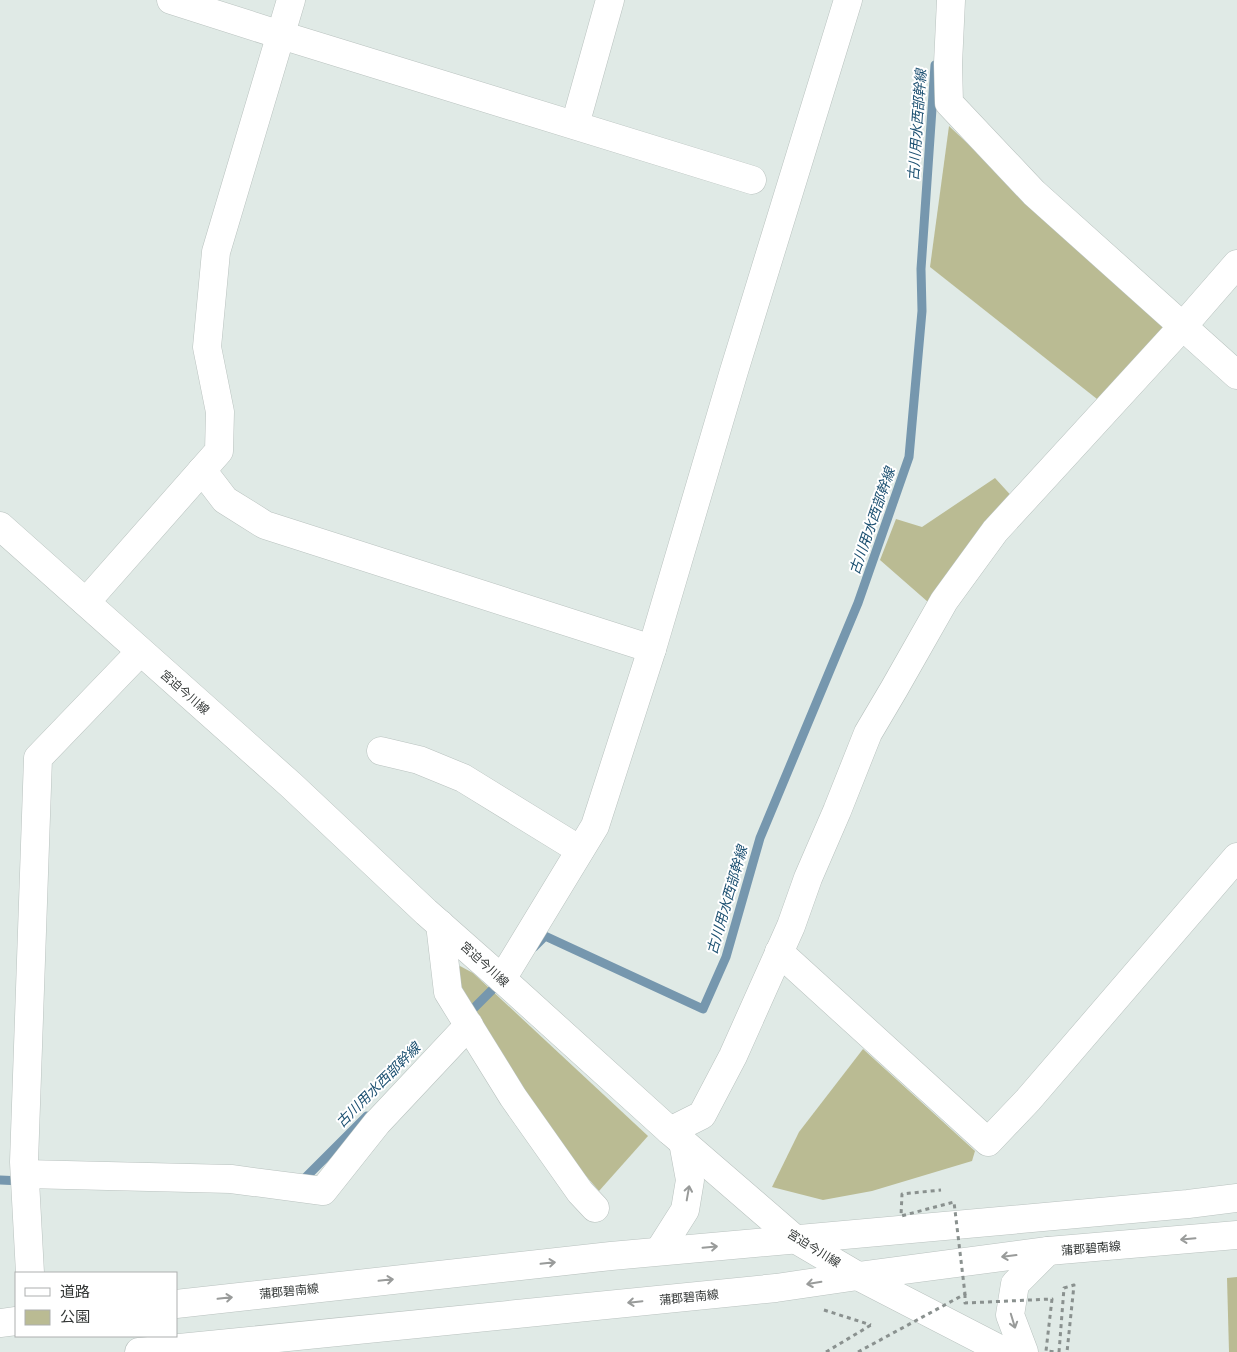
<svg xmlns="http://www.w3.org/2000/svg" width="1237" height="1352" font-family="Ubuntu,'Noto Sans JP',sans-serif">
<rect width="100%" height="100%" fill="#e0eae6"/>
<g fill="#babb93">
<polygon points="949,126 1166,330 1097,399 930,267"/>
<polygon points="995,478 1016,501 928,602 880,560 896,519 922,527"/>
<polygon points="460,966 473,973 648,1136 599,1191 534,1116 449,976"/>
<polygon points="863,1049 975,1151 972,1161 872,1191 823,1200 772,1187 799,1132"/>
<polygon points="1237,1277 1237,1352 1229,1352 1227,1278"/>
</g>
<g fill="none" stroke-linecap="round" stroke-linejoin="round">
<g stroke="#7697ae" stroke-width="9">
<polyline points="534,947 545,936 703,1009 726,957 760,838 858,603 909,457 922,311 921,269 935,65"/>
<polyline points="466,1016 501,981"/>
<polyline points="0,1180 22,1181"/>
<polyline points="300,1183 367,1116"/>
</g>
<g stroke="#b9c2bf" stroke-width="29">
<g id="minor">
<polyline points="171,0 281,35 752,180"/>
<polyline points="951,0 948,64 949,103 1034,193 1237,375"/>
<polyline points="575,125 610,0"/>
<polyline points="202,470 225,500 265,525 652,649"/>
<polyline points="86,602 219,451 220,412 207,347 216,252 291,0"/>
<polyline points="381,751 419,760 463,778 580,850"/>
<polyline points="440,924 448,992 513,1097 580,1192 595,1208"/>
<polyline points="779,952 988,1142 1028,1100 1237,857"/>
<polyline points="502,979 595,826 652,649 734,371 848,0"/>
<polyline points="670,1131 702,1115 733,1056 791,926 808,878 837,811 868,733 894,689 944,601 995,531 1183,326 1237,264"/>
<polyline points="25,1174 231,1179 323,1191 377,1123 469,1025"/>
<polyline points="30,1273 24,1162 38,758 140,652"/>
</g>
</g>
<g stroke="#b9c2bf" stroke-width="29">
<g id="major">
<polyline points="0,526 291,785 426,912 502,979 670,1131 795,1239 858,1276 1005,1352"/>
<polyline points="659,1251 685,1210 690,1180 683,1142"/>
<polyline points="176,1304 611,1256 1188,1204 1237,1198"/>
<polyline points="0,1323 16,1321"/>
<polyline points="139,1352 776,1288 858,1276 1048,1251 1237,1235"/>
<polyline points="1024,1352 1010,1315 1015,1284 1048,1251"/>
</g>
</g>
<g stroke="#8a918f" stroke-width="3" stroke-dasharray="4 4" stroke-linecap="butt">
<polyline points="824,1310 871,1325"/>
<polyline points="826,1352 871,1325"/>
<polyline points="1059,1352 1064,1288 1074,1285 1067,1352"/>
</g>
<use href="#minor" stroke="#fff" stroke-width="28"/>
<use href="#major" stroke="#fff" stroke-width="28"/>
<g stroke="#8a918f" stroke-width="3" stroke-dasharray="4 4" stroke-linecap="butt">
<polyline points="965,1294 965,1303 1052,1299 1046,1351 1057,1352"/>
<polyline points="858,1352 965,1294 954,1202 901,1216 902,1194 941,1190"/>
</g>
</g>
<defs><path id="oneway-shaft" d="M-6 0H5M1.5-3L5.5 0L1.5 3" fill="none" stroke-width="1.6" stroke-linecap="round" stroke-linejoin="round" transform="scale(1.25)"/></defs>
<g stroke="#999b9a">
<use href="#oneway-shaft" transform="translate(688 1193) rotate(-80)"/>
<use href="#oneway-shaft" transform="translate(1188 1239) rotate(175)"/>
<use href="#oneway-shaft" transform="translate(710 1247) rotate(-5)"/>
<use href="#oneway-shaft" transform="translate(1009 1256) rotate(173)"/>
<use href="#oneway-shaft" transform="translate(548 1263) rotate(-6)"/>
<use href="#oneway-shaft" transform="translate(386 1280) rotate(-6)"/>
<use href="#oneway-shaft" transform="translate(814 1283) rotate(171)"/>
<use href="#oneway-shaft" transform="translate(225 1298) rotate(-6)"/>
<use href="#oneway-shaft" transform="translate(635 1302) rotate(174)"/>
<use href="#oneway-shaft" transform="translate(1013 1321) rotate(73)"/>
</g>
<g text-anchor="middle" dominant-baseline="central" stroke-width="4" stroke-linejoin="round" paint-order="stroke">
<g font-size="12" fill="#333736" stroke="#fff">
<text transform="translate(185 692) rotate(41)">宮迫今川線</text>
<text transform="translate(485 964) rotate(42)">宮迫今川線</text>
<text transform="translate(814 1248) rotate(32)">宮迫今川線</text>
<text transform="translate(1091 1248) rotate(-5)">蒲郡碧南線</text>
<text transform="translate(289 1291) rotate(-6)">蒲郡碧南線</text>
<text transform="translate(689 1297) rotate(-6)">蒲郡碧南線</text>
</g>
<g font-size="14" font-style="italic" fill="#1c5071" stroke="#fff">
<text transform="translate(917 125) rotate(-86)">古川用水西部幹線</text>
<text transform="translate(872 521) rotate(-71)">古川用水西部幹線</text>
<text transform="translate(727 900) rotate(-74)">古川用水西部幹線</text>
<text transform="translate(378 1085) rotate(-45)">古川用水西部幹線</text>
</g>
</g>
<rect x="15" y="1272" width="162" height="65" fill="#ffffff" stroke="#adafaf"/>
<rect x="25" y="1288" width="25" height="8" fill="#ffffff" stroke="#adafaf"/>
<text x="60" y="1297" font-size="15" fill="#333736">道路</text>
<rect x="25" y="1310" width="25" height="15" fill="#babb93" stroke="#adafaf"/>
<text x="60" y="1322" font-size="15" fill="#333736">公園</text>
</svg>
